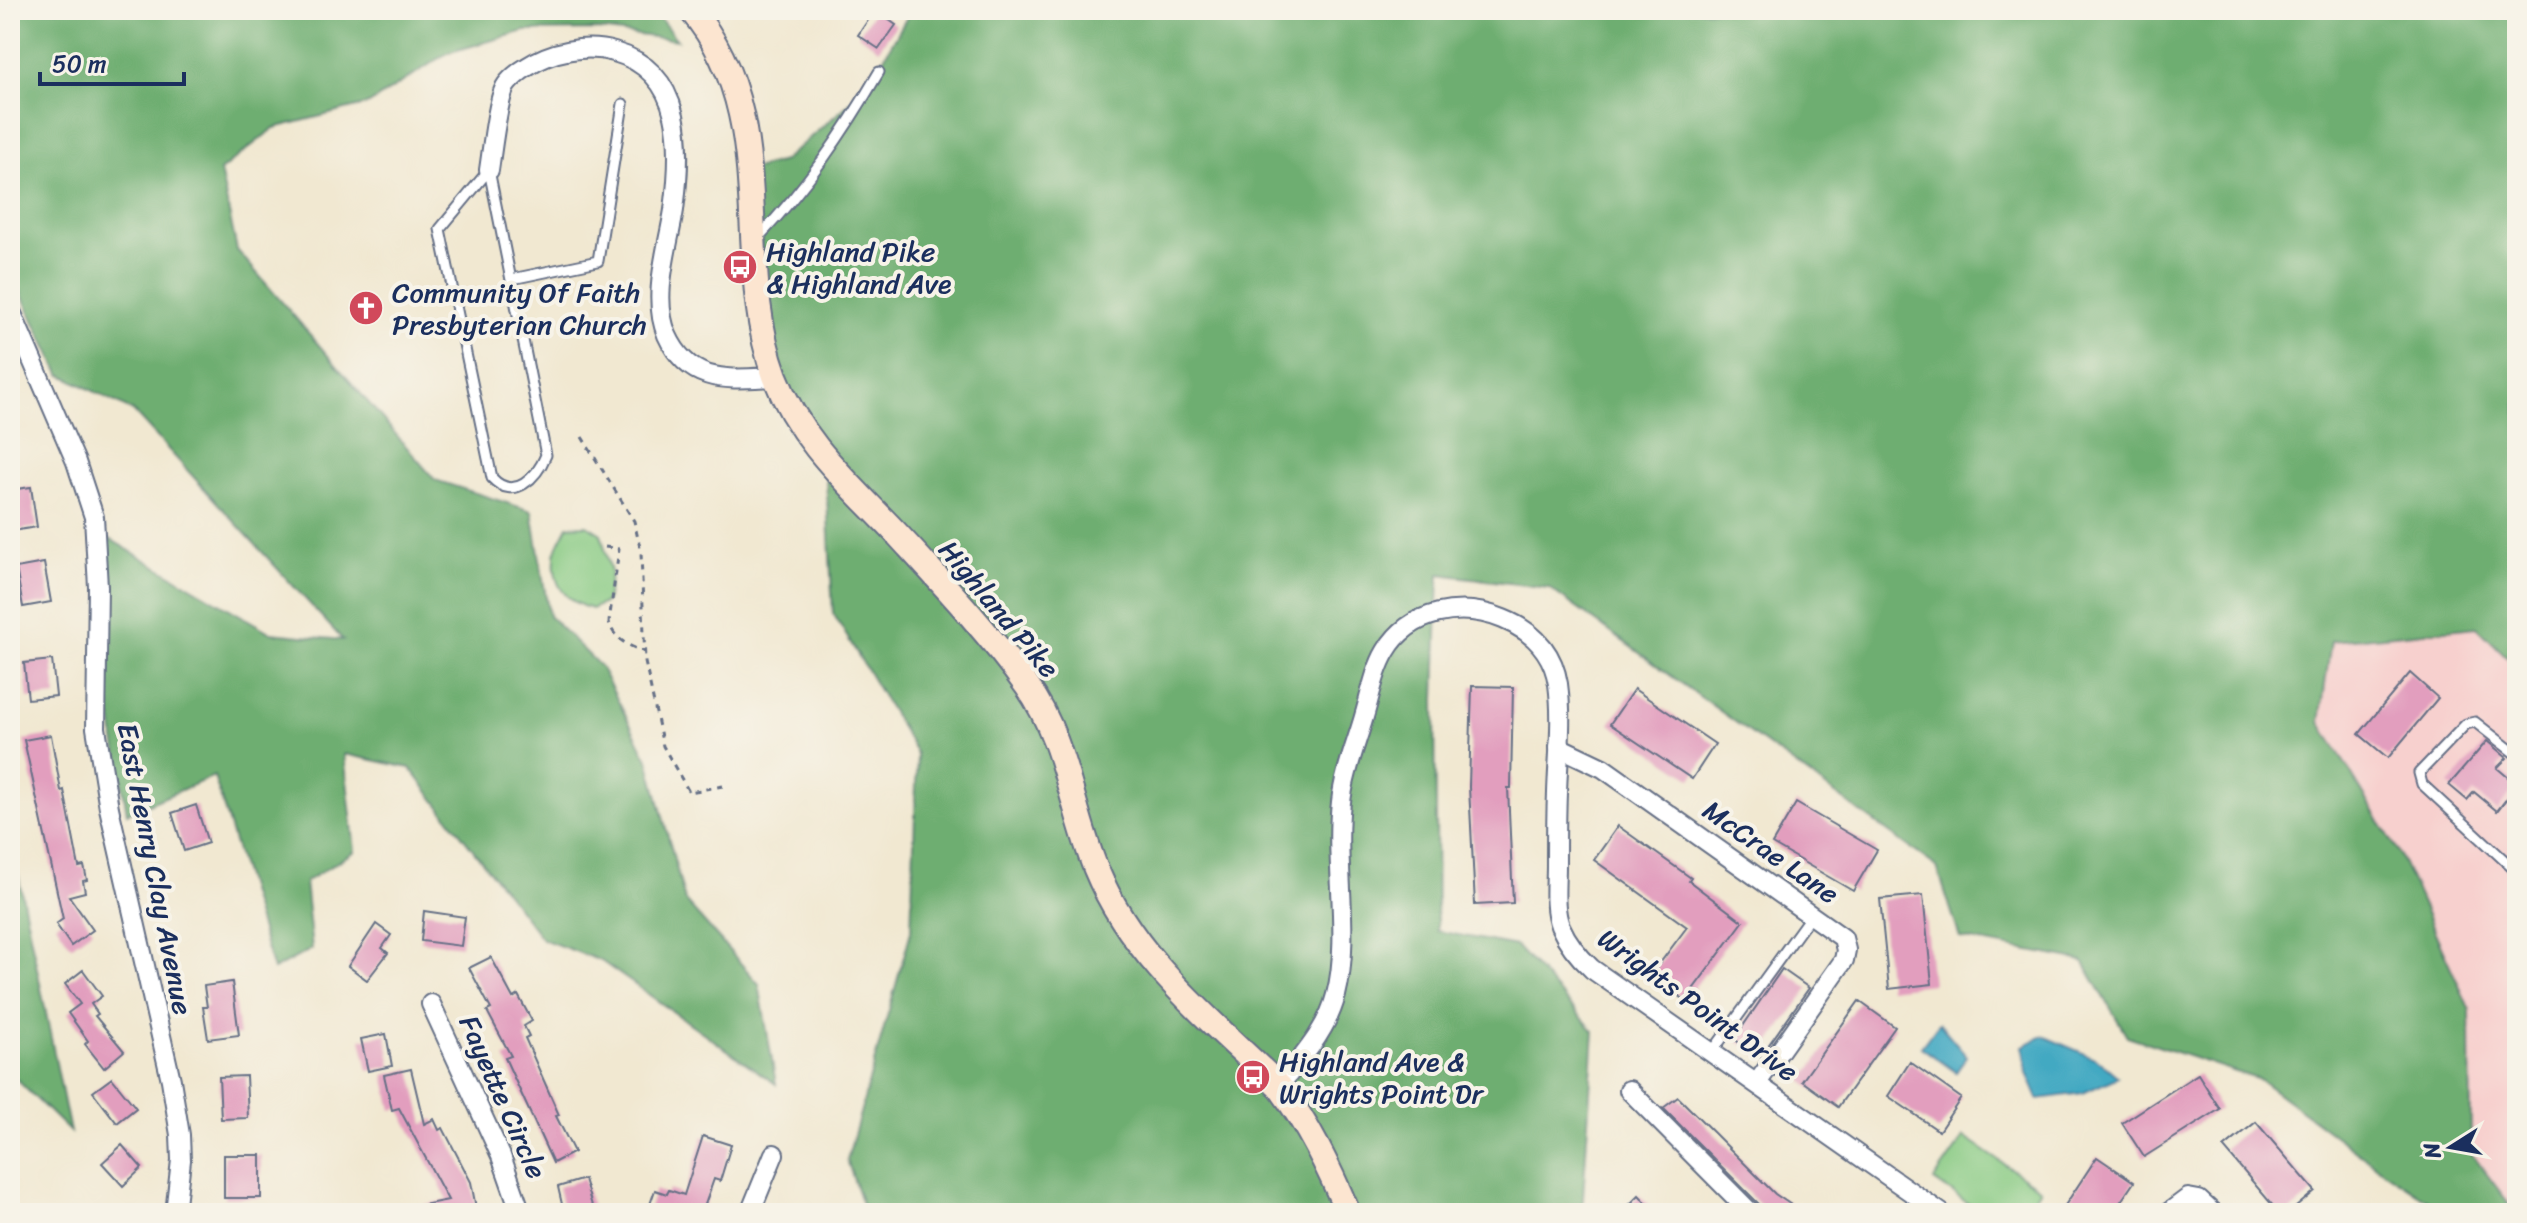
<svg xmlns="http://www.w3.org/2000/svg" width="2527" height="1223" font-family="Sriracha,sans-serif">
<rect width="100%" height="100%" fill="#f7f3e8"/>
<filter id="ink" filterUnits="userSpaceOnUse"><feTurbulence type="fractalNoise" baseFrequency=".0125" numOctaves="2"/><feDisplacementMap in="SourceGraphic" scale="16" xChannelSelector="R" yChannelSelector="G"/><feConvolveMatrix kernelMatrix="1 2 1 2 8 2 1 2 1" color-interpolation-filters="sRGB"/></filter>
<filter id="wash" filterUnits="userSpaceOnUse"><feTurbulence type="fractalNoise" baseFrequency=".006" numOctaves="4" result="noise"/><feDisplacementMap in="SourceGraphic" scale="32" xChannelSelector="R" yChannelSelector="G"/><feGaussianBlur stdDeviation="1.8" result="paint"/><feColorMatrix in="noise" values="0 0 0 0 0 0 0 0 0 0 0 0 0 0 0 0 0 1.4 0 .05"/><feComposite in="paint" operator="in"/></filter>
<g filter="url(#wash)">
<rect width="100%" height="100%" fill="#f1e8d1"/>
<polygon fill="#f7d0ce" points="2477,627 2517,667 2517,1213 2471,1153 2470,1010 2400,853 2320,722 2331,641"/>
<g fill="#88ca83" stroke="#527c70" stroke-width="2">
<path d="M587,525L601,534L611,572L606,602L592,609C565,602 552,584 555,556C556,546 564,535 568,526Z"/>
<polygon points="1964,1137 2041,1189 2025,1213 1982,1213 1934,1180"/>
</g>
<g fill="#6eae71" stroke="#446e68" stroke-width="2">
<polygon points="10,10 653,10 677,40 599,30 525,31 447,53 369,104 274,128 220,171 237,250 435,480 532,511 549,616 600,666 648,759 685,901 759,984 776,1084 601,961 542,939 410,768 344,754 355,851 305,882 312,949 273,970 214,776 127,813 109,703 108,538 271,633 343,640 133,411 60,374 10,271"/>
<polygon points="911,10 2517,10 2517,667 2477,627 2331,641 2320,722 2399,853 2470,1010 2471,1153 2516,1213 2447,1213 2379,1168 2260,1080 2127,1036 2083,961 1960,938 1937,867 1549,588 1439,574 1435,699 1437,931 1516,946 1594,1031 1582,1213 865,1213 847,1160 911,931 917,754 833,613 825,458 775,377 751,170 783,161 866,89"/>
<polygon points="10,835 70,1132 13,1076 10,1061"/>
</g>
<g fill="#42a9c2" stroke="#2e6c90" stroke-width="2">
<polygon points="1939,1023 1967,1056 1956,1072 1921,1047"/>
<polygon points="2043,1036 2097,1059 2118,1077 2083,1093 2038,1099 2027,1073 2023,1046"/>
</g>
<g id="blocks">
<g fill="#e29ebe">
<polygon points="875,10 896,25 879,49 858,35"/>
<polygon points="31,487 37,527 12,531 10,490"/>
<polygon points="44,563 51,602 23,607 16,568"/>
<polygon points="52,660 56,696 28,699 24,663"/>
<polygon points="2410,673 2438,698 2388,758 2359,734"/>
<polygon points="1472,686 1513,687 1511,788 1508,788 1513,903 1475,905 1469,787"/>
<polygon points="1634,689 1715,744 1692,779 1610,724"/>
<polygon points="51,735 61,791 64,790 79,867 84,866 87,880 83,881 85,892 69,896 93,930 71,946 56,924 63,919 24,740"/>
<polygon points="2487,741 2507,758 2497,768 2517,785 2497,811 2474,792 2467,800 2449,785"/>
<polygon points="1796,803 1877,850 1853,891 1772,844"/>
<polygon points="196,805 208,843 184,851 172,813"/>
<polygon points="1618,826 1691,878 1689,881 1743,922 1685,1000 1651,975 1687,927 1594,860"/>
<polygon points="1923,895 1932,984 1889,989 1880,899"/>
<polygon points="424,911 465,917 461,946 421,941"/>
<polygon points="376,924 391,935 382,948 388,953 367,980 348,966"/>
<polygon points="491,957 513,998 518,995 532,1021 524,1026 529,1036 525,1038 559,1115 556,1116 574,1152 553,1163 505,1058 511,1056 487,1011 491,1009 469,968"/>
<polygon points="1782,969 1809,988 1760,1057 1734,1039"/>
<polygon points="83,970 102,996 91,1004 98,1014 95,1016 124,1051 104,1068 85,1044 88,1041 68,1013 80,1004 65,984"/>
<polygon points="232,982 239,1035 208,1039 203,1007 207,1007 204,986"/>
<polygon points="1859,1001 1895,1027 1838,1107 1802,1081"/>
<polygon points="386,1034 392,1066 368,1071 361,1039"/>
<polygon points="1910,1062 1961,1098 1939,1131 1888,1096"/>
<polygon points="411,1069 424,1124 434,1119 439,1130 443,1128 471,1182 477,1213 419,1213 418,1206 448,1200 399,1108 392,1110 384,1075"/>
<polygon points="2198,1074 2220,1109 2144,1157 2122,1123"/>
<polygon points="246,1076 248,1118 221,1119 219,1077"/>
<polygon points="112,1078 136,1108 117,1123 93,1092"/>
<polygon points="1678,1097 1775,1194 1803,1213 1763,1213 1760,1205 1663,1108"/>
<polygon points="2256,1122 2315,1191 2289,1213 2279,1213 2224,1148"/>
<polygon points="703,1136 731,1145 720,1181 714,1179 702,1213 647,1213 655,1190 667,1194 669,1190 684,1195"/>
<polygon points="122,1145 142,1168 123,1186 102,1163"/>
<rect x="224" y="1155" width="37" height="43"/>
<polygon points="2097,1157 2134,1182 2113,1213 2060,1213"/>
<polygon points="584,1179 593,1209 564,1213 558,1187"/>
<polygon points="1639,1195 1656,1213 1621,1213"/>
</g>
</g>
</g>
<g filter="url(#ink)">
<use href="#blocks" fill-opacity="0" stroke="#667086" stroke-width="2"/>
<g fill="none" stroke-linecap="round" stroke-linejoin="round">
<g stroke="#667086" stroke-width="13">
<g id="lane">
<path d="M489,170L546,455C537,477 514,502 492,478L440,229Z"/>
<path d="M758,238C807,186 843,134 879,72"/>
<polyline points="512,279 598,261 623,104"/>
<polyline points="2517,755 2475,722 2466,724 2419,773 2422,784 2517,872"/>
<polyline points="1712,1052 1812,914"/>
</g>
</g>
<g stroke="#667086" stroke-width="22">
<g id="street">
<path d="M489,170C492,151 497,103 505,87C509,80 520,71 527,67C551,51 586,44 614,52C686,72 682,149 674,210C668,249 651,297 667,335C690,386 729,379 775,377"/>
<polyline points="10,309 76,462 94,517 98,587 96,728 109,808 171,1080 180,1135 181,1160 175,1213"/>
<polyline points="1559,747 1603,768 1843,938 1846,950 1844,960 1757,1083"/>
<polyline points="431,1004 501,1156 521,1213"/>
<path d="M1279,1086C1301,1058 1327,1031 1336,995C1351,938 1334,863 1341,802C1344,774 1355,747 1363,720C1370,698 1374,671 1386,651C1410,610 1462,602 1503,619C1533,631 1553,652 1558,684C1563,721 1558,756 1557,793C1556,817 1556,841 1556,865C1556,885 1553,907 1560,926C1567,942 1579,957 1592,969L1941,1213"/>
<polyline points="1629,1090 1751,1213"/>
<polyline points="750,1213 774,1154"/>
<polyline points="2168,1213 2188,1198 2199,1200 2213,1213"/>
</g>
</g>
<g stroke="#667086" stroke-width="28">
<path id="secondary" d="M691,10C782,117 731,258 775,376C800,442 852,486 899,536C943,584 989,633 1027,686C1066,740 1071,809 1096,869C1133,959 1211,1020 1279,1086C1309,1126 1329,1168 1348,1213"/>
</g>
<g stroke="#667086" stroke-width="3" stroke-dasharray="6 6" stroke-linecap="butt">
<polyline points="582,437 634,521 641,552 645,662 663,746 689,792 723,786"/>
<path d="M605,547L619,549L609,622C614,640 629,646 645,652"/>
</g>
<use href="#lane" stroke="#fff" stroke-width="9"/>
<use href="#street" stroke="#fff" stroke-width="18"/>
<use href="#secondary" stroke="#fce5d0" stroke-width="24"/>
</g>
</g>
<defs>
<g id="bus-disc" transform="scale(1.8)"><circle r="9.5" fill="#d1495b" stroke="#f7f3e8"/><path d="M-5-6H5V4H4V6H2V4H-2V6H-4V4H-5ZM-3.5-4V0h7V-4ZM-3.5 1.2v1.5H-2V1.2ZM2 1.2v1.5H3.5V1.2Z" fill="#fff"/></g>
<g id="church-disc" transform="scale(1.8)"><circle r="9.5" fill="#d1495b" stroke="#f7f3e8"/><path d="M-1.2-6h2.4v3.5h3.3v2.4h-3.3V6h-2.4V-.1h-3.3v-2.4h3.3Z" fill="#fff"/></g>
</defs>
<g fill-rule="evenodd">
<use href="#bus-disc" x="740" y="267"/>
<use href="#church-disc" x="366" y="308"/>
<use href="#bus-disc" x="1253" y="1077"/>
</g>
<g text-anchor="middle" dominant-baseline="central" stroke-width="8" stroke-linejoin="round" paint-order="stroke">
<g font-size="28" fill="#1b2f5e" stroke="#f7f3e8" text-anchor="start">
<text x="766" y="251">Highland Pike<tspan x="766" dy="32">&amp; Highland Ave</tspan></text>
<text x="392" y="292">Community Of Faith<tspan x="392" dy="32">Presbyterian Church</tspan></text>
<text x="1279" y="1061">Highland Ave &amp;<tspan x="1279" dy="32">Wrights Point Dr</tspan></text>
</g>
<g font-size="28" fill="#1b2f5e" stroke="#f7f3e8">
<text transform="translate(999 609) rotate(50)">Highland Pike</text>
<text transform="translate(1771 852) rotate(35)">McCrae Lane</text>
<text transform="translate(155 869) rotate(79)">East Henry Clay Avenue</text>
<text transform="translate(1698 1005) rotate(36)">Wrights Point Drive</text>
<text transform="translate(503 1097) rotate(66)">Fayette Circle</text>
</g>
</g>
<rect width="2527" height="1223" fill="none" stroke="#f7f3e8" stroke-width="40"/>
<g transform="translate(2451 1147) rotate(259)" stroke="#f7f3e8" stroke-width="6" paint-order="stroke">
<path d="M0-6L14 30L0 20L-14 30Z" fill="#1b2f5e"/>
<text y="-12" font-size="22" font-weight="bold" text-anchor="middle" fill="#1b2f5e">N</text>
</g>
<path d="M40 72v12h144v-12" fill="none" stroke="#1b2f5e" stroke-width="4"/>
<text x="52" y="72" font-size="24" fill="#1b2f5e" stroke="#f7f3e8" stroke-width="6" paint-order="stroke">50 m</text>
</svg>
